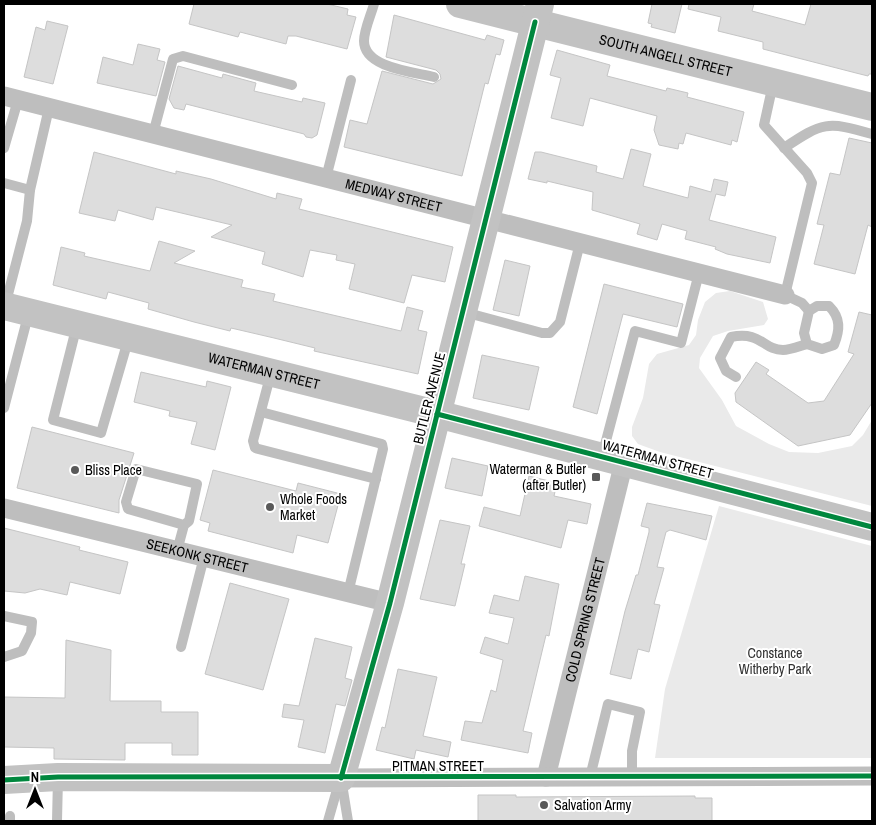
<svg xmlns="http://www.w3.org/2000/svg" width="876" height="825" font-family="'Archivo Narrow',sans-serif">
<rect width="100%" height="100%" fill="#fff"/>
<g fill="#eaeaea">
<polygon points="730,291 763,302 768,319 764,325 728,331 713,336 700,358 699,368 722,400 736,426 769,444 789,452 818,453 852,446 863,435 872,420 872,506 660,452 638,444 632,436 632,427 643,398 649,364 657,354 689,345 696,335 698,320 705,302 716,293"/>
<polygon points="719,506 872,546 872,758 655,758 665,689"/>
</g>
<g fill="#ddd" stroke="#c5c5c5">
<polygon points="194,4 327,4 348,9 347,15 356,17 347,49 296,36 288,36 286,44 240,32 238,37 189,24"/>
<polygon points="652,4 682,4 675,33 651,27 652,24 648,23"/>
<polygon points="689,4 754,4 752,11 805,25 811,4 872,4 872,74 869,74 868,76 856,73 763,49 763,42 718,31 721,17 688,9"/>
<polygon points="394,15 485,40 487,35 504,40 500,55 496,54 488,84 485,83 462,176 344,147 350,120 367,124 382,71 433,84 441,79 440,74 436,70 386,57"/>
<polygon points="47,21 68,26 53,84 24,77 36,27 45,30"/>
<polygon points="138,44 160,49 157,60 165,62 156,96 97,83 103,57 133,65"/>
<polygon points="557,50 610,65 607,76 666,91 667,88 688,93 687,97 744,112 737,142 732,140 731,145 686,133 683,144 679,143 678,149 659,145 654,130 657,116 590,98 583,126 551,118 561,78 550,75"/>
<polygon points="178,66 222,78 223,74 256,83 254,91 302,102 303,98 325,103 317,135 312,138 306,137 304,134 186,104 184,110 174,108 169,99"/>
<polygon points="849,138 872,143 872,227 868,225 855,274 814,264 824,225 817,224 830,173 840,175"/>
<polygon points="631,149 651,154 643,186 688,198 690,186 711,192 714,179 728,182 725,196 716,194 709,220 776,237 770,263 727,254 715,249 716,247 685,239 687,231 662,224 657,240 637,234 640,224 592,210 593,192 547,181 547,183 528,179 535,152 541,152 597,166 596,172 623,179"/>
<polygon points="94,152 176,174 176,171 211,179 276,199 277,193 302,199 299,209 453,247 445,282 412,275 404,303 349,289 355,264 336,260 337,255 310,250 303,277 262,264 265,252 211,237 232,225 156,207 153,220 118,210 115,221 79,213"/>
<polygon points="159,241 195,251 174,263 243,280 241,287 275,294 273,301 401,331 407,307 423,311 418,330 427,332 418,374 314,351 315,348 274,338 231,328 230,331 194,322 148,309 149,303 108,292 106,299 53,285 61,247 85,253 84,256 150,271"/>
<polygon points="505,260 530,266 519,316 493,310"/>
<polygon points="604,284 683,304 677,327 623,314 597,414 573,407"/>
<polygon points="859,312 872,315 872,403 850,435 798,446 736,402 735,393 756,362 769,370 766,374 808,403 824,401 854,354 848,352"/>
<polygon points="482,355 539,367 529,410 473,398"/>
<polygon points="141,372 206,387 207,381 231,387 215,450 191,444 197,422 169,416 170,411 134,402"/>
<polygon points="32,427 134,453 119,500 119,513 17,488"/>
<polygon points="452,458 488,466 482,496 445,488"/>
<polygon points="213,470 296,491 298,483 341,494 328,543 297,535 293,553 208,531 210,523 200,520"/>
<polygon points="529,476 557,483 554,496 591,504 587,524 568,520 561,548 479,526 484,507 520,516"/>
<polygon points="647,503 712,516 706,540 670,530 666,532 657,567 664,568 654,604 660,605 649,652 638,649 631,679 610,674 625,611 636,575 638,575 649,532 649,528 641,526"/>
<polygon points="440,520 470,526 461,564 465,564 455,606 420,599"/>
<polygon points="4,528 80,547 79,550 128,562 120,594 70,582 67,595 40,589 25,593 4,591"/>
<polygon points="525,576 559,584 549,636 546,635 523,731 532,733 528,753 461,740 465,721 482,723 491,690 496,692 503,660 480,653 485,637 508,644 514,618 489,613 494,595 519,601"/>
<polygon points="230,583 289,599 263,690 205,674"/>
<polygon points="315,638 352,647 345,678 352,680 345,706 336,704 325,753 298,747 304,720 282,717 284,704 299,706"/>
<polygon points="66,640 111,650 110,701 161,701 161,712 198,712 198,755 172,755 172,743 125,743 125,760 54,759 54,748 4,747 4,697 65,698"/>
<polygon points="398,669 437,677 423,736 451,742 448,757 416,750 414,759 376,750 382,727 385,728"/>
<polygon points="478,795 516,795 516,797 695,796 695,798 712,798 712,821 478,821"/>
</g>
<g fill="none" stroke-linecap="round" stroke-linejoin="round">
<g stroke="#bebebe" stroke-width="10">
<path d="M374,4C371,15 364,30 364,41C364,68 414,72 434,77"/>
<polyline points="773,84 764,125 807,173 812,183 785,295 802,303 809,311"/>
<polyline points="153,134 173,59 183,56 292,85"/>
<polyline points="4,148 18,100"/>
<path d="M784,148C823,122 827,121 872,134"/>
<polyline points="326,178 351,80"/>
<polyline points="4,183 30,190"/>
<polyline points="5,306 27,221 30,190 49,108"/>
<path d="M817,306H829C841,318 840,330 834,345L822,349L807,344L804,333L809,311Z"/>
<polyline points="464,312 542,333 550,333 560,322 580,243"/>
<polyline points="77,325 53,420 101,433 129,337"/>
<polyline points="271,373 253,441 255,448 376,479"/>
<path d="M736,377L726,371L720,358L731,337C762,331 763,350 783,350C790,350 800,346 807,344"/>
<polyline points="4,408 29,312"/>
<polyline points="261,412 382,444 383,449 348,593"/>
<polyline points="602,456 635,331 681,343 699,273"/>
<polyline points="177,551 184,525 189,521 197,484 136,469 126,502 128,509 184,525"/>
<polyline points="4,616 32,622 31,633 22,651 4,657"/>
<polyline points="181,647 204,557"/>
<polyline points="590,777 608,704 640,712 632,751 632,777"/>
<polyline points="341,778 348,821"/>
<polyline points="10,816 10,821"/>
<polyline points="57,821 58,778"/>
<polyline points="328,821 340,779"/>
</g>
<g stroke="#bebebe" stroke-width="19">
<path id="s1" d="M4,96L785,295"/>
<path id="s2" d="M4,508L390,603"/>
<path id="s3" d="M546,777L624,462"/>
<polyline points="341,778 872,776"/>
</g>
<g stroke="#c2c2c2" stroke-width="28">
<path id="s4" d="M460,4L872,107"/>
<path id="s5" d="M4,306L437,414L872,527"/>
<polyline points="4,780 58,777 341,778 390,603 540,4"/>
</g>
<g stroke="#fff" stroke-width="8">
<g id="cycleway">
<polyline points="437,414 872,527"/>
<polyline points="341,778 390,603 535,22"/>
<polyline points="4,780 58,777 872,776"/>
</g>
</g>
<use href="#cycleway" stroke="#00873e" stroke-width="5"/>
</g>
<g fill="#595959" stroke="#fff" stroke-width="2">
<circle cx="75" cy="470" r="5"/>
<rect x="591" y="472" width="10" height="10" rx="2.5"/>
<circle cx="270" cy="507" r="5"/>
<circle cx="544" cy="805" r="5"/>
</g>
<g text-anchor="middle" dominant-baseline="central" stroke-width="4" stroke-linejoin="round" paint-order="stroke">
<g font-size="14" fill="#000" stroke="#fff">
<text stroke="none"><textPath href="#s4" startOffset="212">SOUTH ANGELL STREET</textPath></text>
<text stroke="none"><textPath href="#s1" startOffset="402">MEDWAY STREET</textPath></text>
<text stroke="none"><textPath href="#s5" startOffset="268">WATERMAN STREET</textPath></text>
<text transform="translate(429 398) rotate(-76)">BUTLER AVENUE</text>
<text transform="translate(658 459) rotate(15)">WATERMAN STREET</text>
<text stroke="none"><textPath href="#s2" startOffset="199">SEEKONK STREET</textPath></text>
<text stroke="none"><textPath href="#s3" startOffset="162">COLD SPRING STREET</textPath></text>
<text x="438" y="766">PITMAN STREET</text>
</g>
<g font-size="14" fill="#000" stroke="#fff" text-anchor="start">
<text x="586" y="469" text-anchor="end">Waterman &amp; Butler<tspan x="586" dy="16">(after Butler)</tspan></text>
<text x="85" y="470">Bliss Place</text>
<text x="280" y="499">Whole Foods<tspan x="280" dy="16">Market</tspan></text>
<text x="554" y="805">Salvation Army</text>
</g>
<g font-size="14" fill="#303030" stroke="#fff">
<text x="775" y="653">Constance<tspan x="775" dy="16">Witherby Park</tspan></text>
</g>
</g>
<rect width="876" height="825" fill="none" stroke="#000000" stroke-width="10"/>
<g transform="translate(35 790)" stroke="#ffffff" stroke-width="4" paint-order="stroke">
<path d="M0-4L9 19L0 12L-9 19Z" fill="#000000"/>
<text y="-8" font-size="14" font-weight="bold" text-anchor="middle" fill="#000000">N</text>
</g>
</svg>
